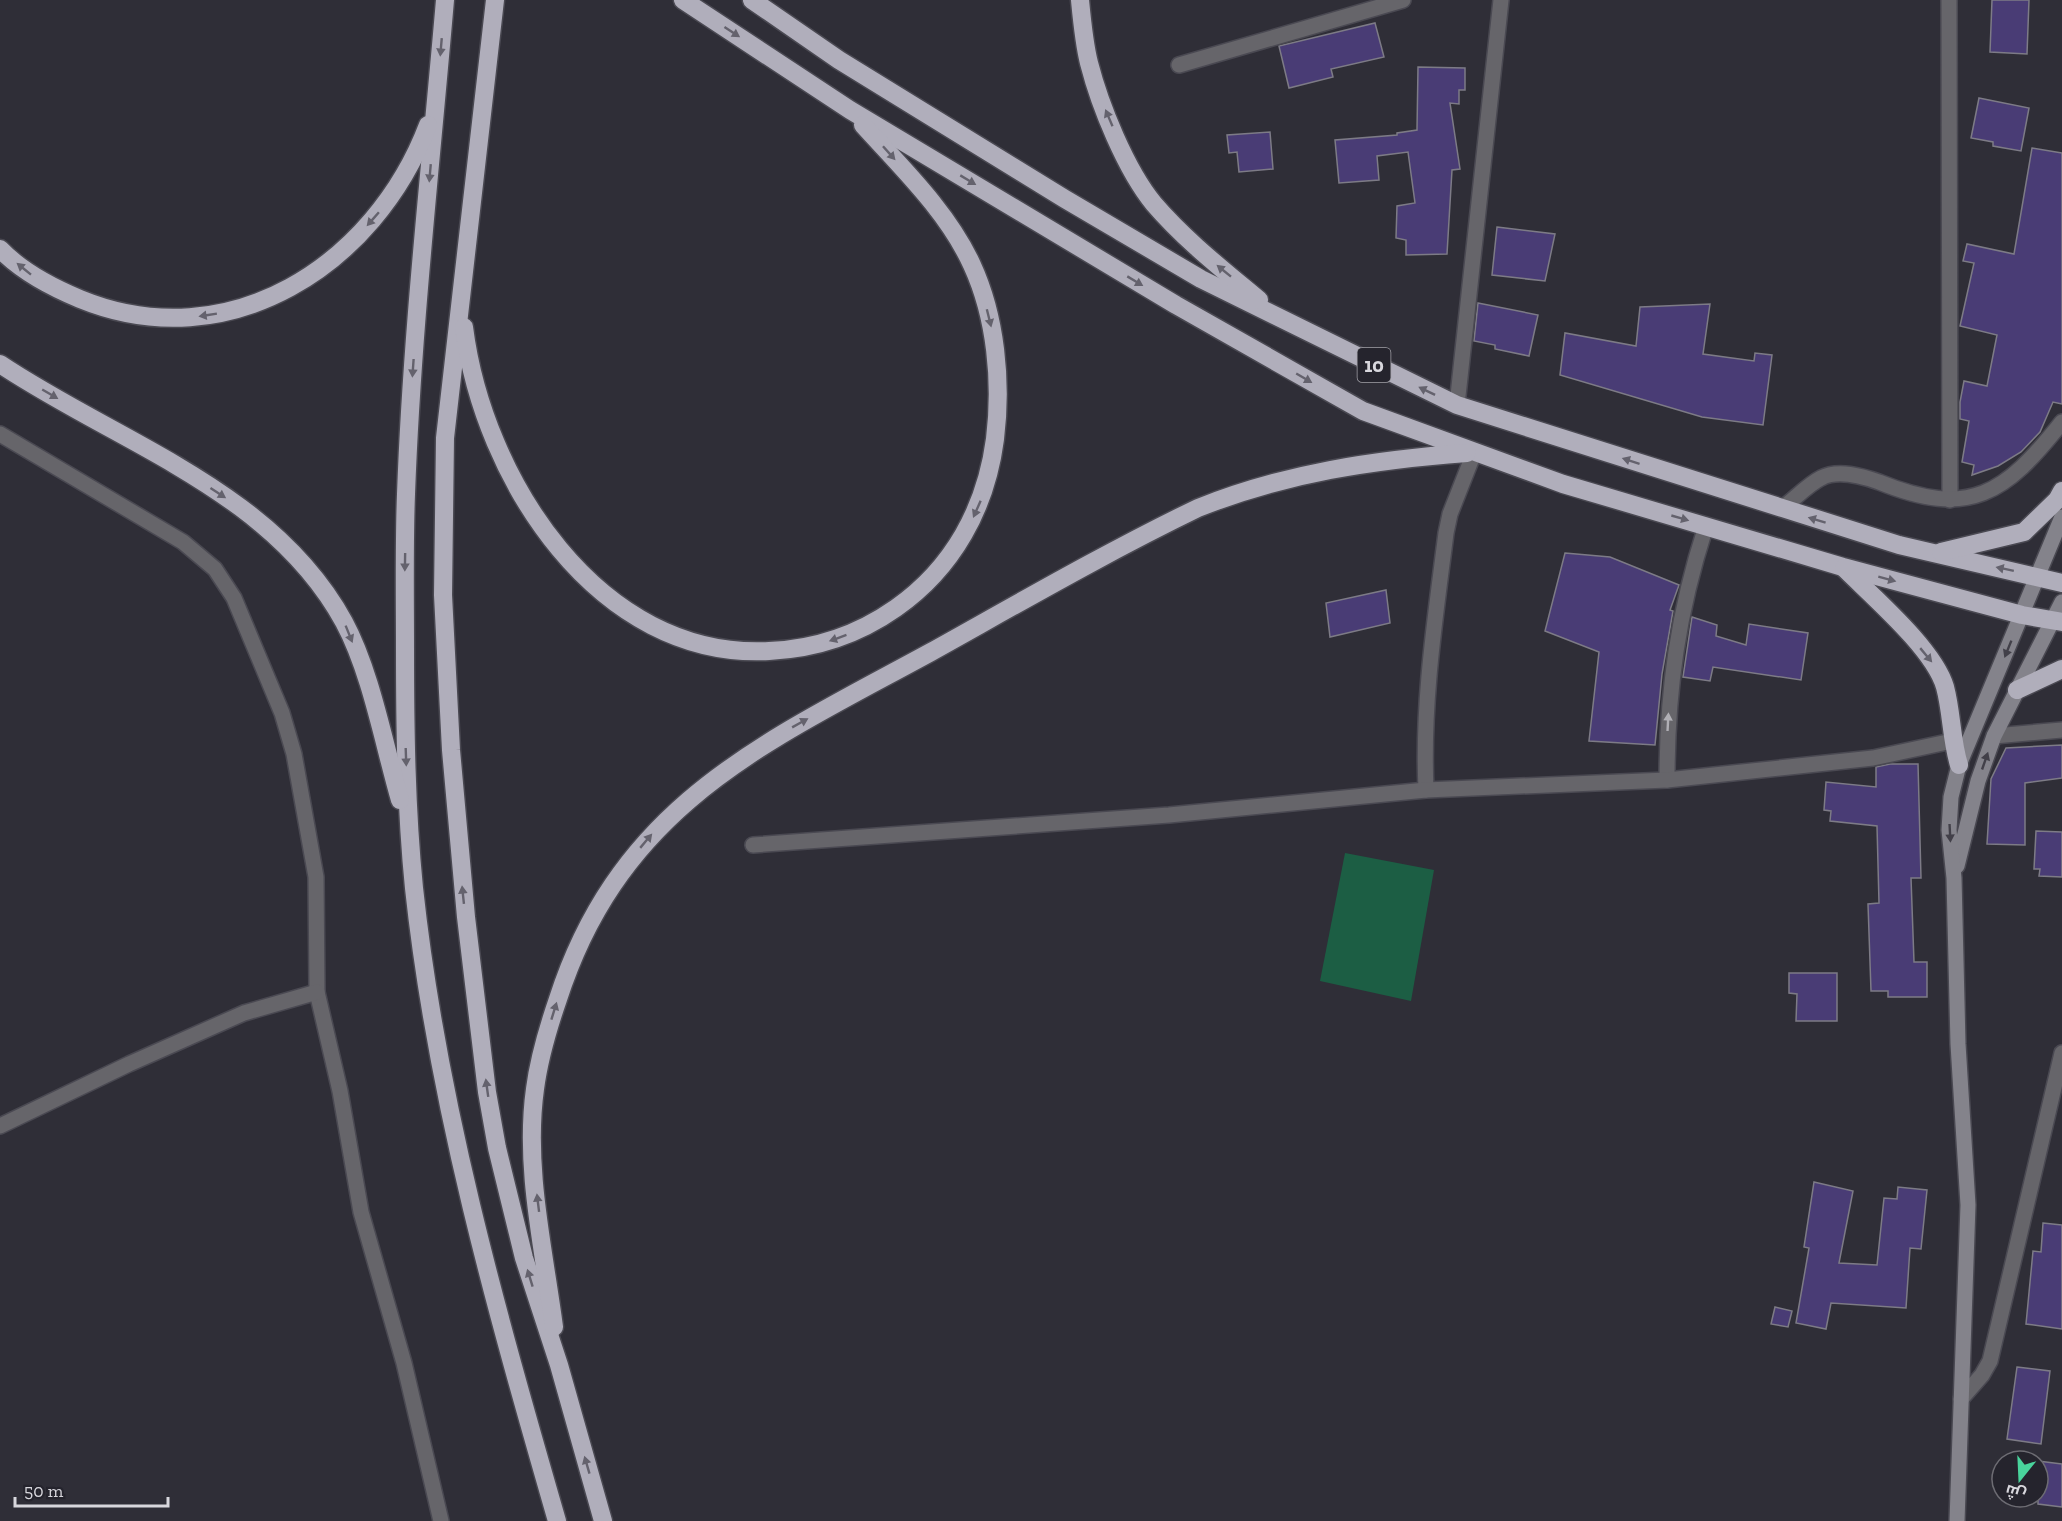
<svg xmlns="http://www.w3.org/2000/svg" width="2062" height="1521" font-family="'Zilla Slab',Cairo,serif">
<rect width="100%" height="100%" fill="#2f2e37"/>
<polygon fill="#1c5e44" points="1345,853 1434,870 1411,1001 1320,981"/>
<g fill="#493c75" stroke="#7d7b86" stroke-width="1.5">
<polygon points="1992,0 2029,0 2027,54 1990,52"/>
<polygon points="1375,23 1384,57 1331,69 1333,77 1289,88 1279,46"/>
<polygon points="1418,67 1465,68 1465,90 1459,90 1459,104 1450,103 1460,169 1452,170 1447,254 1406,255 1406,240 1396,238 1397,206 1415,203 1408,152 1377,156 1379,180 1339,183 1335,140 1397,135 1397,133 1417,130"/>
<polygon points="1979,98 2029,108 2021,151 1993,146 1993,142 1971,138"/>
<polygon points="1270,132 1273,169 1239,172 1237,152 1229,153 1227,135"/>
<polygon points="2032,148 2062,153 2062,404 2053,402 2040,432 2021,452 1998,466 1972,475 1974,465 1962,462 1969,421 1960,419 1960,402 1964,381 1987,386 1997,335 1960,326 1974,263 1963,261 1967,244 2014,254"/>
<polygon points="1497,227 1555,234 1545,281 1492,275"/>
<polygon points="1478,303 1538,315 1529,356 1495,349 1495,345 1474,341"/>
<polygon points="1710,304 1703,354 1754,361 1755,353 1772,355 1763,425 1702,417 1560,375 1565,333 1636,346 1640,307"/>
<polygon points="1565,553 1610,557 1679,585 1670,610 1673,611 1662,674 1655,745 1589,741 1599,652 1545,631"/>
<polygon points="1386,590 1390,623 1330,637 1326,603"/>
<polygon points="1692,617 1717,625 1716,636 1746,645 1749,624 1808,633 1801,680 1713,667 1710,681 1683,677"/>
<polygon points="2062,745 2062,778 2025,783 2025,845 1987,844 1991,779 2006,748"/>
<polygon points="1890,764 1918,764 1921,878 1911,878 1914,962 1927,962 1927,997 1888,997 1888,991 1871,991 1868,904 1879,903 1877,826 1830,821 1831,811 1824,810 1826,782 1876,787 1876,767"/>
<polygon points="2036,831 2062,832 2062,877 2039,876 2040,869 2034,869"/>
<polygon points="1789,973 1837,973 1837,1021 1796,1021 1797,994 1789,993"/>
<polygon points="1814,1182 1853,1191 1839,1263 1877,1265 1884,1198 1897,1199 1898,1187 1927,1190 1921,1249 1910,1248 1906,1308 1831,1303 1826,1329 1796,1323 1809,1248 1804,1247"/>
<polygon points="2043,1223 2062,1225 2062,1329 2026,1324 2033,1251 2041,1252"/>
<polygon points="1775,1307 1792,1311 1788,1327 1771,1324"/>
<polygon points="2017,1367 2050,1371 2041,1444 2007,1439"/>
<polygon points="2038,1461 2062,1464 2062,1507 2038,1504"/>
</g>
<g fill="none" stroke-linecap="round" stroke-linejoin="round">
<g stroke="#4a4952" stroke-width="18">
<g id="street">
<polyline points="1949,0 1950,500"/>
<polyline points="1179,65 1403,0"/>
<polyline points="1457,405 1501,0"/>
<polyline points="0,434 183,542 215,569 234,598 282,713 294,754 316,877 317,992 340,1091 361,1212 404,1363 441,1521"/>
<path d="M1781,509C1794,500 1807,485 1821,478C1838,469 1862,476 1879,482C1970,519 2005,494 2062,422"/>
<polyline points="1994,736 2062,730"/>
<path d="M1667,780C1667,690 1678,612 1706,526"/>
<path d="M1426,790C1422,702 1435,620 1446,533L1450,514L1474,453"/>
<polyline points="753,845 1169,815 1426,790 1667,780 1873,758 1952,741"/>
<polyline points="0,1126 129,1064 244,1013 317,992"/>
<polyline points="1961,1399 1982,1375 1990,1361 2062,1053"/>
</g>
</g>
<g stroke="#4a4952" stroke-width="18">
<g id="secondary">
<polyline points="1957,866 1978,781 1994,736 2062,602"/>
<polyline points="1957,1521 1968,1205 1958,1044 1954,878 1949,830 1951,797 1959,765 2062,517"/>
</g>
</g>
<g stroke="#4a4952" stroke-width="21">
<g id="highway">
<path d="M445,0C431,164 412,329 406,494C404,545 405,597 405,648C405,728 406,808 414,888C437,1103 497,1313 557,1521"/>
<polyline points="495,0 445,438 443,595 451,750 466,917 487,1092 497,1148 524,1258 559,1365 603,1521"/>
<polyline points="683,0 850,110 1176,305 1363,411 1563,484 1843,567 2022,615 2062,622"/>
<polyline points="752,0 839,60 1065,199 1201,279 1457,405 1899,545 2062,583"/>
<path d="M1080,0C1082,21 1084,43 1089,63C1100,106 1126,170 1154,204C1185,240 1222,269 1259,300"/>
<path d="M0,249C22,272 51,287 80,299C229,360 375,265 428,125"/>
<path d="M464,327C483,478 598,660 769,651C815,649 859,634 896,608C953,568 986,508 995,439C1002,382 996,317 972,265C948,212 901,167 863,125"/>
<path d="M0,364C118,443 272,490 344,622C371,672 384,745 400,800"/>
<polyline points="1941,552 2024,532 2057,500 2062,491"/>
<path d="M1844,568C1873,597 1934,649 1945,687C1952,713 1951,739 1959,765"/>
<polyline points="2017,690 2062,669"/>
<path d="M554,1327C544,1250 524,1167 535,1089C539,1058 548,1028 558,999C621,804 764,743 931,652C1019,603 1107,552 1198,508C1285,473 1374,460 1467,453"/>
</g>
</g>
<use href="#street" stroke="#66656a" stroke-width="15"/>
<use href="#secondary" stroke="#84838b" stroke-width="15"/>
<use href="#highway" stroke="#b0aebb" stroke-width="18"/>
</g>
<defs><path id="oneway-solid" d="M-6-.8H1V-3.2L6.5 0L1 3.2V.8H-6Z" transform="scale(1.5)"/></defs>
<g fill="#64626d">
<use href="#oneway-solid" transform="translate(732 32) rotate(33)"/>
<use href="#oneway-solid" transform="translate(441 47) rotate(95)"/>
<use href="#oneway-solid" transform="translate(1109 118) rotate(-113)"/>
<use href="#oneway-solid" transform="translate(889 153) rotate(48)"/>
<use href="#oneway-solid" transform="translate(430 173) rotate(95)"/>
<use href="#oneway-solid" transform="translate(968 180) rotate(31)"/>
<use href="#oneway-solid" transform="translate(373 219) rotate(131)"/>
<use href="#oneway-solid" transform="translate(24 269) rotate(-141)"/>
<use href="#oneway-solid" transform="translate(1224 271) rotate(-141)"/>
<use href="#oneway-solid" transform="translate(1135 281) rotate(31)"/>
<use href="#oneway-solid" transform="translate(208 315) rotate(171)"/>
<use href="#oneway-solid" transform="translate(989 318) rotate(76)"/>
<use href="#oneway-solid" transform="translate(413 368) rotate(94)"/>
<use href="#oneway-solid" transform="translate(1304 378) rotate(30)"/>
<use href="#oneway-solid" transform="translate(1427 391) rotate(-154)"/>
<use href="#oneway-solid" transform="translate(50 394) rotate(30)"/>
<use href="#oneway-solid" transform="translate(1631 461) rotate(-162)"/>
<use href="#oneway-solid" transform="translate(218 493) rotate(33)"/>
<use href="#oneway-solid" transform="translate(977 509) rotate(114)"/>
<use href="#oneway-solid" transform="translate(1680 518) rotate(16)"/>
<use href="#oneway-solid" transform="translate(1817 520) rotate(-163)"/>
<use href="#oneway-solid" transform="translate(405 562) rotate(91)"/>
<use href="#oneway-solid" transform="translate(2005 569) rotate(-168)"/>
<use href="#oneway-solid" transform="translate(1887 579) rotate(15)"/>
<use href="#oneway-solid" transform="translate(349 634) rotate(68)"/>
<use href="#oneway-solid" transform="translate(838 638) rotate(160)"/>
<use href="#oneway-solid" transform="translate(1926 655) rotate(50)"/>
<use href="#oneway-solid" transform="translate(800 723) rotate(-29)"/>
<use href="#oneway-solid" transform="translate(406 757) rotate(88)"/>
<use href="#oneway-solid" transform="translate(646 841) rotate(-50)"/>
<use href="#oneway-solid" transform="translate(463 895) rotate(-96)"/>
<use href="#oneway-solid" transform="translate(554 1011) rotate(-73)"/>
<use href="#oneway-solid" transform="translate(487 1088) rotate(-98)"/>
<use href="#oneway-solid" transform="translate(538 1203) rotate(-97)"/>
<use href="#oneway-solid" transform="translate(530 1278) rotate(-107)"/>
<use href="#oneway-solid" transform="translate(587 1465) rotate(-106)"/>
</g>
<g fill="#424049">
<use href="#oneway-solid" transform="translate(2008 649) rotate(112)"/>
<use href="#oneway-solid" transform="translate(1985 761) rotate(-71)"/>
<use href="#oneway-solid" transform="translate(1950 833) rotate(87)"/>
</g>
<use fill="#b0afb5" href="#oneway-solid" transform="translate(1668 722) rotate(-87)"/>
<g text-anchor="middle" dominant-baseline="central" stroke-width="4.5" stroke-linejoin="round" paint-order="stroke">
<rect fill="#25242d" stroke="#a2a1a8" stroke-width="1.5" x="1357.5" y="348" width="33" height="34" rx="4.5"/>
<g font-size="20" font-weight="bold" fill="#d8d7dd">
<text x="1374" y="365">10</text>
</g>
</g>
<g transform="translate(2020 1479) rotate(198)"><circle r="28" fill="#25242d" stroke="#6d6c73" stroke-width="1.5"/>
<path d="M0-4.5L10 22L0 15L-10 22Z" fill="#49d49c"/>
<text y="-9" font-size="16" font-weight="bold" text-anchor="middle" fill="#d8d7dd">ش</text>
</g>
<path d="M15 1497v9h153v-9" fill="none" stroke="#d8d7dd" stroke-width="3"/>
<text x="24" y="1497" font-size="18" fill="#d8d7dd" stroke="#25242d" stroke-width="4.5" paint-order="stroke">50 m</text>
</svg>
